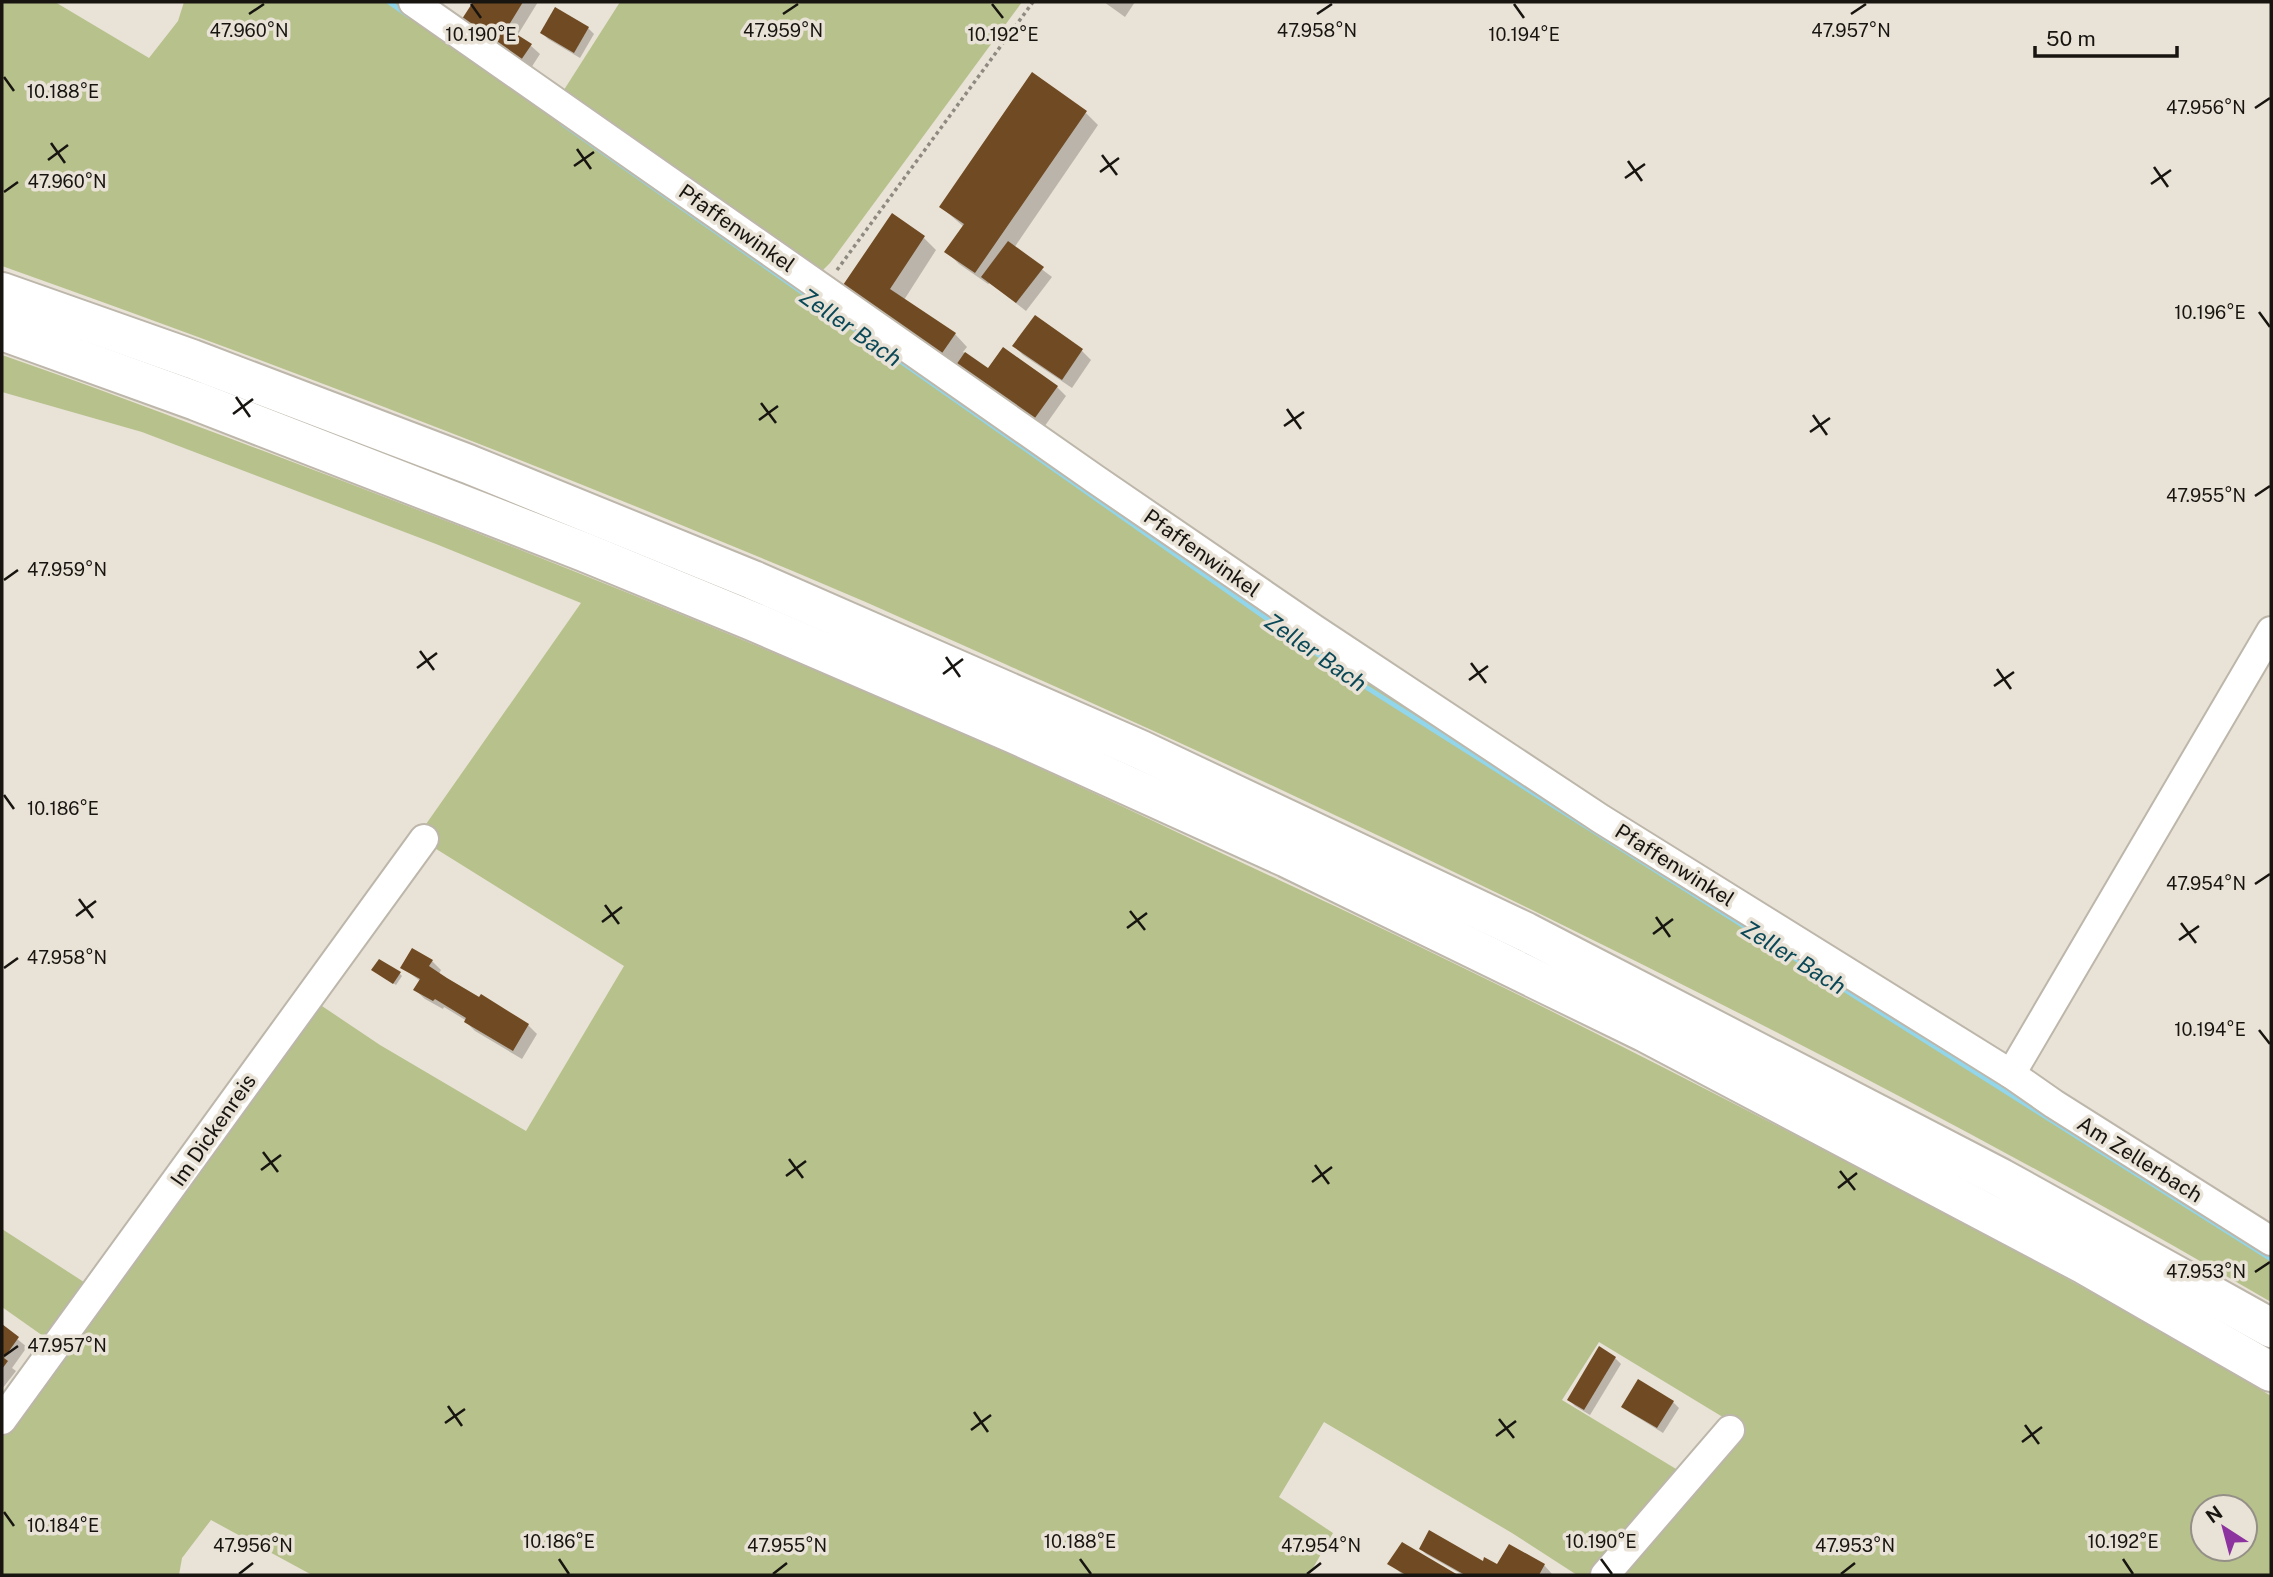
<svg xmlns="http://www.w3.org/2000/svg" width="2273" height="1577" font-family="'Public Sans',sans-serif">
<rect width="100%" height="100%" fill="#e9e2d6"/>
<g fill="#b6c18c" fill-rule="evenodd">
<path d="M2,2H55L149,58L178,21L184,2H400L506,77L2271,1249V1302C2029,1161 1780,1031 1528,908C1355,823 1181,742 1005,664C944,637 883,609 821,583C551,469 278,364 2,266Z"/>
<polygon points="620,2 1022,2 830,263 821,272 562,93"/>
<path d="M2,355C89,385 175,418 261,450C508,543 753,641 995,748C1090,790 1184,836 1279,880C1477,972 1671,1070 1864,1171C2001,1243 2139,1315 2271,1396V1575H1610L1731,1422L1599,1342L1562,1400L1686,1475L1597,1575H1577L1512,1533L1324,1422L1279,1497L1333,1533L1309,1575H312L211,1520L182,1558L179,1575H2V1429L313,1000L380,1045L526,1131L624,966L417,837L581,603L436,544L142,432L2,392ZM2203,1507H2245V1549H2203Z"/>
<polygon points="2,1229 90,1286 53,1343 2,1307"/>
</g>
<g fill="#0003">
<polygon points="475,2 538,2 517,36 530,45 540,54 531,68 462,22"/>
<polygon points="1104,2 1135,2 1125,17"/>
<polygon points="588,28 594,34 580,58 548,39 542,33"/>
<polygon points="1086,113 1098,125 1014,248 1052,277 1026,311 990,283 988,284 959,264 947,252 964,227 941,207"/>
<polygon points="924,238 936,250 904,300 955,334 967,347 963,352 989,370 1057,387 1066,396 1042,430 856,300"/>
<polygon points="1035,317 1082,351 1091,360 1072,388 1023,355 1014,346"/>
<polygon points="432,961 441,970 439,974 528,1025 537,1034 522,1059 475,1031 466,1022 467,1021 444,1007 443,1009 425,999 415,990 420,981 402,967"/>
<polygon points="376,972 400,974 402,976 396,985"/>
<polygon points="2,1327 27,1347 12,1368 16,1371 2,1389"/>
<polygon points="1615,1358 1621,1364 1590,1415 1575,1406 1569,1400"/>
<polygon points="1673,1402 1679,1408 1663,1433 1629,1412 1623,1406"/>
<polygon points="1403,1544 1455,1575 1403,1575 1390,1564"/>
<polygon points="1421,1549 1498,1566 1544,1565 1553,1575 1463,1575 1426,1554"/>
</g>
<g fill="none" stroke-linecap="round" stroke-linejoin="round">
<g stroke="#91d6eb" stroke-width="5">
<polyline points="389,2 409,16"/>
<polyline points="563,124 1350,677 2271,1259"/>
</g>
</g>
<g fill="#704a22">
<polygon points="473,2 523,2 507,28 532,44 521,60 460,22"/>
<polygon points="555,7 589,27 574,53 540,33"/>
<polygon points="1032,72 1087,111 975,273 944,252 964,224 939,207"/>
<polygon points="892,213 925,236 890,289 956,333 940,356 841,288"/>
<polygon points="1008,241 1044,267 1016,303 981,277"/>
<polygon points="1035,315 1083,349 1062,380 1012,346"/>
<polygon points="1003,347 1058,386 1032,422 954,368 965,352 988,368"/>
<polygon points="412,948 433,960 429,966 447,978 479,997 481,994 529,1024 513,1051 464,1022 466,1018 435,999 433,1001 413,990 420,979 400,968"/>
<polygon points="379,959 401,972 393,984 371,970"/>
<polygon points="2,1324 19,1337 4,1358 8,1361 2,1369"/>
<polygon points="1599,1346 1616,1357 1584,1410 1567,1400"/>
<polygon points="1638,1379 1674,1401 1657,1428 1621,1407"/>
<polygon points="1429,1530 1483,1561 1484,1557 1497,1564 1509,1544 1545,1564 1539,1575 1465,1575 1419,1549"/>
<polygon points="1402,1542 1458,1575 1406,1575 1387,1564"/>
</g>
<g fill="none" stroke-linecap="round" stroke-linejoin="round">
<g stroke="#bdb6aa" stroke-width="32">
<g id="minor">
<polyline points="413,2 1095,479 1314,629 1601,819 2011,1074 2054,1104 2271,1241"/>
<polyline points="2011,1074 2271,631"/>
<polyline points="2,1420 424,839"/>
<polyline points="1605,1575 1730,1430"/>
</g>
</g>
<g stroke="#bdb6aa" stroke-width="42">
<g id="highway">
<polyline points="2,292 192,359 468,464 753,580 1141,750 1526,932 2001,1178 2271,1328"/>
<polyline points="2,331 196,401 584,552 752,621 1012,733 1287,858 1644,1032 2085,1265 2271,1372"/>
</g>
</g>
<polyline stroke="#8f8a81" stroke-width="3.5" stroke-dasharray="3.5 3.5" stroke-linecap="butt" points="837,270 1033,2"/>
<use href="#minor" stroke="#fff" stroke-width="28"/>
<use href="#highway" stroke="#fff" stroke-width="38"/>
</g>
<path fill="none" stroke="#181511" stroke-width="2.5" d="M471,4L481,18M992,4L1003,18M1514,4L1524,18M249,14L264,4M783,14L798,4M1317,14L1332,4M1851,14L1866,4M4,77L14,91M2255,108L2270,98M51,143L65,163M577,149L591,169M1102,155L1117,175M48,160L68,145M1628,161L1642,181M574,166L594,152M2154,167L2168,187M1100,172L1119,158M1625,178L1645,164M2151,184L2171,170M4,192L18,182M2259,312L2270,327M236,397L250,417M761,403L776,423M1287,409L1301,429M233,414L253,399M1813,415L1827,435M759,420L778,406M1284,426L1304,412M1810,432L1830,418M2255,496L2270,486M4,580L18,570M420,651L434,670M946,657L960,677M1471,663L1486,683M417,668L437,653M1997,669L2011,689M943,674L963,659M1469,680L1488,666M1994,686L2014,672M4,795L14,809M2255,884L2270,874M79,899L93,918M605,905L619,924M1130,911L1145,930M76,916L96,901M1656,917L1670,937M602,922L622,907M2181,923L2196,943M1127,928L1147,913M1653,934L1673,919M2179,940L2199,926M4,968L18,958M2259,1030L2270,1044M263,1152L278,1172M789,1159L803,1178M1315,1165L1329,1184M261,1170L281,1155M1840,1171L1855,1190M786,1176L806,1161M1312,1182L1332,1167M1838,1188L1857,1173M2255,1272L2270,1262M4,1356L18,1346M448,1406L462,1426M974,1412L988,1432M1499,1419L1514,1438M445,1423L465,1409M2025,1425L2039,1444M971,1430L991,1415M1496,1436L1516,1421M2022,1442L2042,1427M4,1512L14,1526M559,1559L569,1574M1080,1559L1091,1574M1601,1559L1612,1574M2123,1559L2133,1574M239,1574L253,1563M773,1574L787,1563M1307,1574L1321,1563M1841,1574L1855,1563"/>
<g text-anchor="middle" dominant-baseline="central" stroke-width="7" stroke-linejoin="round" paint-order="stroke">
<g font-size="21" fill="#181511" stroke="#e9e2d6">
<text transform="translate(737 228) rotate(35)">Pfaffenwinkel</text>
<text transform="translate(1202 553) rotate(35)">Pfaffenwinkel</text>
<text transform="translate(1675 865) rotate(32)">Pfaffenwinkel</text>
<text transform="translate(213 1130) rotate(-55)">Im Dickenreis</text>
<text transform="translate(2140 1159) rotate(32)">Am Zellerbach</text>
</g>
<g font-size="23" font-style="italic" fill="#0a4857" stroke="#e9e2d6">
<text transform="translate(851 327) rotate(35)">Zeller Bach</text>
<text transform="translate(1316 652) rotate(35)">Zeller Bach</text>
<text transform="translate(1794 957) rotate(32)">Zeller Bach</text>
</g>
</g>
<g font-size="18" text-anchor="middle" fill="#181511" stroke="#e9e2d6" stroke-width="7" stroke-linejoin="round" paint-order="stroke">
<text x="249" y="37">47.960°N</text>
<text x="783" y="37">47.959°N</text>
<text x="1317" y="37">47.958°N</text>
<text x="1851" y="37">47.957°N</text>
<text x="481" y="41">10.190°E</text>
<text x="1003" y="41">10.192°E</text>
<text x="1524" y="41">10.194°E</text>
<text x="63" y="98">10.188°E</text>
<text x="2206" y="114">47.956°N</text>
<text x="67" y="188">47.960°N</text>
<text x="2210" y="319">10.196°E</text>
<text x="2206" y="502">47.955°N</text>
<text x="67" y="576">47.959°N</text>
<text x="63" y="815">10.186°E</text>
<text x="2206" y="890">47.954°N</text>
<text x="67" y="964">47.958°N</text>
<text x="2210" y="1036">10.194°E</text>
<text x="2206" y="1278">47.953°N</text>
<text x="67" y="1352">47.957°N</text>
<text x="63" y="1532">10.184°E</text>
<text x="559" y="1548">10.186°E</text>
<text x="1080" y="1548">10.188°E</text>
<text x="1601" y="1548">10.190°E</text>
<text x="2123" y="1548">10.192°E</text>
<text x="253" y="1552">47.956°N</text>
<text x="787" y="1552">47.955°N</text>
<text x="1321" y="1552">47.954°N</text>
<text x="1855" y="1552">47.953°N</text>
</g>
<rect width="2273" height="1577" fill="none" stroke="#181511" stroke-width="7"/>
<g transform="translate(2224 1528) rotate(324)"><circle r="33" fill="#e9e2d6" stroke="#959087" stroke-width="2"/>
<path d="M0-5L12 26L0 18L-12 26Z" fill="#8d339f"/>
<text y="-10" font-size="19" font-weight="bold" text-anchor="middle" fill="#181511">N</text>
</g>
<path d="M2035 46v10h142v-10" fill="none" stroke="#181511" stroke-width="3.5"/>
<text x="2046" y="46" font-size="21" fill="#181511" stroke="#e9e2d6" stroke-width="5" paint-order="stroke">50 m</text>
</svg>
